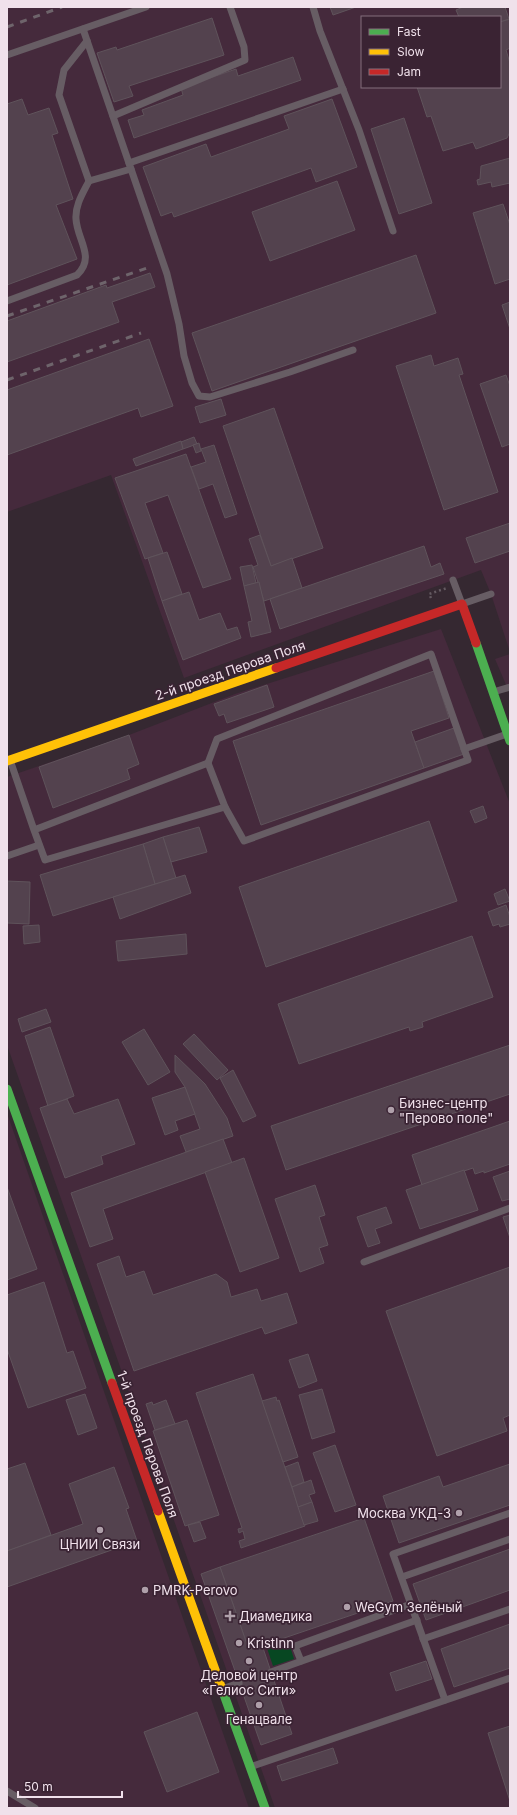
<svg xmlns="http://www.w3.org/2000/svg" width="517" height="1815" font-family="Inter,sans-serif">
<rect width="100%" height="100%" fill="#352831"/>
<g fill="#452a3c" fill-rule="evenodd">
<path d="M7,7H510V652L491,594L481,570L184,678L111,475L7,512ZM362,17H500V87H362Z"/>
<polygon points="441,629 510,804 510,1808 275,1808 7,1045 7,777 129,735 235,694"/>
<polygon points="510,654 510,694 495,659"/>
<polygon points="7,1113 249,1808 7,1808"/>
</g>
<polygon fill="#074722" points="288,1640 294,1659 273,1666 267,1648"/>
<g fill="#53424e" stroke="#5f535b">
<polygon points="330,7 356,7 333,15"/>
<polygon points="463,7 505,7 509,19 500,22 500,17 459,17 456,10"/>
<polygon points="212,18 224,55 129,86 133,96 114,102 97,53 116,47 117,50"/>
<polygon points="510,19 510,48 506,50 510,63 510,132 507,138 476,149 473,142 443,151 431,116 427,117 417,87 500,87 500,22"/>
<polygon points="293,57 301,80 134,138 128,120 144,115 142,110 183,95 181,88 236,69 238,76"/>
<polygon points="22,99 28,115 49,108 58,133 52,135 73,199 56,205 77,259 7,285 7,104"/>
<polygon points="332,99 357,167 316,182 311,168 174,217 172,212 161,216 143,167 206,144 211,157 289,129 284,116"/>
<polygon points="404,118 432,203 399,214 371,129"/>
<polygon points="510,158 510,183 492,187 491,182 478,185 477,180 480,179 481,166"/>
<polygon points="337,181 355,230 270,261 252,212"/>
<polygon points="503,204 510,225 510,279 495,284 473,213"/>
<polygon points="416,255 436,313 212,391 192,333"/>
<polygon points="150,273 155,287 112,302 119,322 7,362 7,321 106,285 107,288"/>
<polygon points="510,302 510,329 502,305"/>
<polygon points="149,339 173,406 141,417 138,408 7,455 7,390"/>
<polygon points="431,355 434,366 458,358 463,374 459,375 498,492 444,510 396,366"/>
<polygon points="506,375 510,386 510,444 502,447 480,384"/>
<polygon points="221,399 226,415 200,423 195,407"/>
<polygon points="274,408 323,548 271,566 223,426"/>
<polygon points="194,437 197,444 183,449 181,442"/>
<polygon points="181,441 183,449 136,466 133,459"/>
<polygon points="199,443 201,451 196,453 193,445"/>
<polygon points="214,445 237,514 225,518 213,484 199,489 191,467 206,462 201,449"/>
<polygon points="186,454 231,579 203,588 168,495 145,503 163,553 145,559 115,478"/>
<polygon points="510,523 510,551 475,563 466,538"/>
<polygon points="260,535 271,566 292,558 302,588 264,601 253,567 258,565 249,539"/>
<polygon points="424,546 431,567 440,563 444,574 280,629 270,599"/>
<polygon points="167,552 182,594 162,601 148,558"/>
<polygon points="252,565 256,583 244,586 240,567"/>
<polygon points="259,582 271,632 251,637 248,622 252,621 244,586"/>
<polygon points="189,592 199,620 220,613 227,630 237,627 241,638 183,660 162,601"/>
<polygon points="434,671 449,718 411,731 424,768 261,825 233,741"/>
<polygon points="267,685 274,707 227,723 224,714 219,716 214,704"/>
<polygon points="454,728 464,754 424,768 415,742"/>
<polygon points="129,735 139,764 127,769 130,779 53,808 39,767"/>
<polygon points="483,806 487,818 475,823 470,811"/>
<polygon points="429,821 457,901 266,967 239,887"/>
<polygon points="199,827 207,852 171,862 163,837"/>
<polygon points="163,837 176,878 155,884 143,844"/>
<polygon points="143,844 155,884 53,916 40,875"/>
<polygon points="185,875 191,893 120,919 113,897"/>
<polygon points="7,881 30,882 29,924 7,923"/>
<polygon points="505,889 510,901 498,905 494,894"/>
<polygon points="506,905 510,917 510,924 500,927 499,924 493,926 488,912"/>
<polygon points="39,925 40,942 24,944 23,926"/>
<polygon points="186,934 187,954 118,961 116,941"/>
<polygon points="472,936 493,997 422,1022 423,1027 410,1031 409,1027 299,1064 278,1004"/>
<polygon points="46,1009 51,1022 22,1032 18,1019"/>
<polygon points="50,1027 74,1096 48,1106 25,1036"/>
<polygon points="144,1029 170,1072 148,1085 122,1042"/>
<polygon points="194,1034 228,1070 217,1080 183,1044"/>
<polygon points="510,1045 510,1094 286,1170 271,1126"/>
<polygon points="175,1055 205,1084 227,1118 233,1136 186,1152 180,1136 200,1129 185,1087 175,1072"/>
<polygon points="233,1070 256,1116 243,1122 220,1078"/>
<polygon points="185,1087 195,1114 175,1121 178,1130 165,1135 152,1098"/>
<polygon points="67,1099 74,1114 118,1099 135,1144 101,1156 103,1164 65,1178 40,1108"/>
<polygon points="510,1121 510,1164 484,1173 484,1171 475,1174 473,1168 422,1185 412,1155"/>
<polygon points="223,1139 232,1163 103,1209 113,1239 90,1247 71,1193"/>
<polygon points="244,1158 279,1258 240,1272 205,1172"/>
<polygon points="464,1170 478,1210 420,1229 406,1190"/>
<polygon points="510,1171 510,1199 502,1201 493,1177"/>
<polygon points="315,1185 325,1215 319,1217 328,1245 319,1248 324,1263 300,1272 275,1199"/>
<polygon points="7,1187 37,1269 7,1280"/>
<polygon points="386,1207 392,1223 375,1229 380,1243 368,1247 357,1217"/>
<polygon points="510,1215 510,1238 503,1217"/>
<polygon points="119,1256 126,1277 144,1271 153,1295 216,1274 227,1282 231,1297 257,1289 261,1301 287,1293 297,1323 265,1334 262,1327 134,1371 97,1264"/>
<polygon points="510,1267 510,1415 503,1418 507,1431 437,1456 386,1311"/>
<polygon points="44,1282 67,1353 73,1351 86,1388 28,1408 7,1349 7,1295"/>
<polygon points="308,1354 317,1381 299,1388 289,1360"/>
<polygon points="253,1374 305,1526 241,1548 239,1541 245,1539 243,1531 239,1533 238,1529 242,1528 196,1393"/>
<polygon points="322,1389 335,1432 312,1439 299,1395"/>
<polygon points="85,1394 97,1428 78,1435 66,1400"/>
<polygon points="276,1397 277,1401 279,1400 298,1457 283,1462 262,1401"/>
<polygon points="166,1400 175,1424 155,1430 146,1404 152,1402 153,1405"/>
<polygon points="187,1420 219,1515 185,1526 153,1431"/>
<polygon points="335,1445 356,1505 335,1512 313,1453"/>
<polygon points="298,1462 304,1482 292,1487 285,1467"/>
<polygon points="25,1463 51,1535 7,1551 7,1469"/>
<polygon points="510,1464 510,1505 399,1543 383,1496 439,1476 443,1487"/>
<polygon points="114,1467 129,1508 126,1509 137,1541 7,1587 7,1551 83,1524 69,1484"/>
<polygon points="311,1480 315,1493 309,1495 312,1502 298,1507 292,1487"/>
<polygon points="312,1502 318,1521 304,1525 298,1507"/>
<polygon points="364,1518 393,1601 249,1650 220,1567"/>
<polygon points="200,1522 206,1538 194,1542 188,1525"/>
<polygon points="510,1549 510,1590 426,1620 413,1584"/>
<polygon points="220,1567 249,1650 262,1645 292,1734 261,1745 201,1574"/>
<polygon points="510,1624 510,1668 454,1687 441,1649"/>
<polygon points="426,1661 432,1679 396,1691 390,1673"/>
<polygon points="197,1712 219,1772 167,1792 144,1732"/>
<polygon points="510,1726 510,1801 488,1733"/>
<polygon points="333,1748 338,1763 282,1781 277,1766"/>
</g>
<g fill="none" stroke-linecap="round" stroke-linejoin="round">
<polyline stroke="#645a61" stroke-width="2.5" stroke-dasharray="2 3" stroke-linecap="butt" points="431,598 429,594 447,588"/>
<g stroke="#675d64" stroke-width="7">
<polyline points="313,7 320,31 359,130 393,231"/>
<polyline points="83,29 167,274 179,324 184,356 192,383 199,396 210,397 290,372 353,350"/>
<polyline points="87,41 64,70 59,95 89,181 131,169"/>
<polyline points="7,55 146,7"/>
<polyline points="113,116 245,60 244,47 230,7"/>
<polyline points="129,163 343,89"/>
<path d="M7,301L77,275C96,257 77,240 76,219C75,205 83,193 89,181"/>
<polyline points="453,580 462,604 491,594"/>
<polyline points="493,692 510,687"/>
<polyline points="464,749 507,734"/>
<polyline points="10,760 34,830 208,763 225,807 45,860 34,830"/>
<polyline points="208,763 217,739 431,654 468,760 244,841 225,807"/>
<polyline points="7,856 39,845"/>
<polyline points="364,1262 510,1208"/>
<polyline points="402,1577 510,1539"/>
<polyline points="423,1639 510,1609"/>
<polyline points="301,1661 295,1646 411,1604"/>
<polyline points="271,1672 417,1620"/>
<polyline points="222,1689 239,1683"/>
<polyline points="445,1700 393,1554 510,1513"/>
<polyline points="250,1767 510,1678"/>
<polyline points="7,1791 35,1808"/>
</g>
<g stroke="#4caf50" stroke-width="9">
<polyline points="476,643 510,741"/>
<polyline points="7,1089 112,1383"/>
<polyline points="223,1692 265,1808"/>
</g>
<g stroke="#ffc107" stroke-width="9">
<polyline points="7,761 276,668"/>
<polyline points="158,1511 223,1692"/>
</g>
<g stroke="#c62828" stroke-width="9">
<polyline points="276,668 462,604 476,643"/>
<polyline points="112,1383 158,1511"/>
</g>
<g stroke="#6e646b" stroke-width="3" stroke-dasharray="7 7" stroke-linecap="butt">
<polyline points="7,27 62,7"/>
<polyline points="7,316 147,268"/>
<polyline points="7,380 141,333"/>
</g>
</g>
<g fill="#afa0aa" stroke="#3a2333" stroke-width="1.5">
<circle cx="391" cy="1110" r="4"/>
<circle cx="459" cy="1513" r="4"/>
<circle cx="100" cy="1530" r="4"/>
<circle cx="145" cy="1590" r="4"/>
<circle cx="347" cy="1607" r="4"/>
<path d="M228 1610h4v4h4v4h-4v4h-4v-4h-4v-4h4z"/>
<circle cx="239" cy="1643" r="4"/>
<circle cx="249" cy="1661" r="4"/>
<circle cx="259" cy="1705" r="4"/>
</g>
<g text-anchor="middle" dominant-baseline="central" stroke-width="3.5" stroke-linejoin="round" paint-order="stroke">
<g font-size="13" fill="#f0e1eb" stroke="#3a2333">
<text transform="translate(230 670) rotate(-19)">2-й проезд Перова Поля</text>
<text transform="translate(148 1444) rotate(70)">1-й проезд Перова Поля</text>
</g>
<g font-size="13" fill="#f0e1eb" stroke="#3a2333" text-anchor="start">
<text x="399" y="1103">Бизнес-центр<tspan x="399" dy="15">"Перово поле"</tspan></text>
<text x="451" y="1513" text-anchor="end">Москва УКД-3</text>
<text x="100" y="1544" text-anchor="middle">ЦНИИ Связи</text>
<text x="153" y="1590">PMRK-Perovo</text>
<text x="355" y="1607">WeGym Зелёный</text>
<text x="239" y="1616">Диамедика</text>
<text x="247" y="1643">KristInn</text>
<text x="249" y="1675" text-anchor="middle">Деловой центр<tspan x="249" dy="15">«Гелиос Сити»</tspan></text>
<text x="259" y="1719" text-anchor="middle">Генацвале</text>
</g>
</g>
<rect width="517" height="1815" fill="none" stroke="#f0e1eb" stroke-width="16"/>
<rect x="361" y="16" width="140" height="72" fill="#3a2333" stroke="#836f7d"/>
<rect x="369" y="29" width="20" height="6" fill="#4caf50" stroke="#836f7d"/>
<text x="397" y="36" font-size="12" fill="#f0e1eb">Fast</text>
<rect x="369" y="49" width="20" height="6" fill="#ffc107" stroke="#836f7d"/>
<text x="397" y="56" font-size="12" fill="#f0e1eb">Slow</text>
<rect x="369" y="69" width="20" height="6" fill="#c62828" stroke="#836f7d"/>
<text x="397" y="76" font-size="12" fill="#f0e1eb">Jam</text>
<path d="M18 1791v6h104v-6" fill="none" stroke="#f0e1eb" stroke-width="2"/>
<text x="24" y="1791" font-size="12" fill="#f0e1eb" stroke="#3a2333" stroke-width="3" paint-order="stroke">50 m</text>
</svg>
